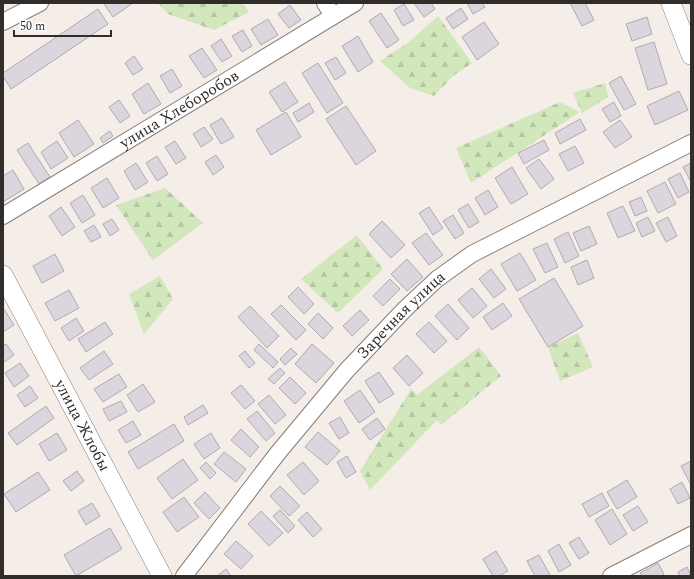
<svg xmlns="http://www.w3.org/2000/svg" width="694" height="579" font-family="Spectral,serif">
<defs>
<pattern id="forest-firs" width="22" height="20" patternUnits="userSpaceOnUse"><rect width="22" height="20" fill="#d2e8bc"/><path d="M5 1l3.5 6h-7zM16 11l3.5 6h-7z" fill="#b5c7a2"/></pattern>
</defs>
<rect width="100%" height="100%" fill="#f5ede7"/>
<g fill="url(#forest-firs)">
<polygon points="158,3 242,3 249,12 214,30 168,14"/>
<polygon points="438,16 472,63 453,76 434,96 410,88 380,61 409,42"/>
<polygon points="605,83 608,97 582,113 573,93"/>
<polygon points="560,102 580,112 471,183 456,148"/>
<polygon points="165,188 203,223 153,260 116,205"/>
<polygon points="357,235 383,269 338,313 301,279"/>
<polygon points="160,276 173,299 144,334 129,294"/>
<polygon points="578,333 593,367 560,381 548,347"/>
<polygon points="479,347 501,376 441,425 437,420 370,490 360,471 411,389 417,395"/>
</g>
<g fill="#dbd6de" stroke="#b0abb2">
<polygon points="106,3 133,3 113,17 104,4"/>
<polygon points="414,3 431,3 435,9 424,17"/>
<polygon points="467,3 482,3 485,7 473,14"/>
<polygon points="570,3 585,3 594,20 582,26"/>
<polygon points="404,4 414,20 403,26 394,10"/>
<polygon points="290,5 301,20 289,28 278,14"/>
<polygon points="461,8 468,19 453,29 446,18"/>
<polygon points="98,9 108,24 11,89 3,76 3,73"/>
<polygon points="381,13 399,40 387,48 369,21"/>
<polygon points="647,17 652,34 632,41 626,24"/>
<polygon points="268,19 278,35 261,45 251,29"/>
<polygon points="484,22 499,44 477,60 462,37"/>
<polygon points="243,30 252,46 242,52 232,36"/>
<polygon points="358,36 373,62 358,72 342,46"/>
<polygon points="221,39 232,56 222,62 211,46"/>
<polygon points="654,42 667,84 648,90 635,48"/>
<polygon points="202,48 217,70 204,78 189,56"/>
<polygon points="134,56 143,69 133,75 125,63"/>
<polygon points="336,57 346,73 335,80 325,63"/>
<polygon points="318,63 343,103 327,113 302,73"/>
<polygon points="172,69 182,86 170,93 160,76"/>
<polygon points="621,76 636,104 624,110 609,83"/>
<polygon points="285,82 298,102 282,112 269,92"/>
<polygon points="148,83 161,104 144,114 132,94"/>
<polygon points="679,91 688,110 655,125 647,106"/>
<polygon points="119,100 130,116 120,123 109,107"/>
<polygon points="614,102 621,116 610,122 602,109"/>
<polygon points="309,103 314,112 298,122 293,113"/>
<polygon points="346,106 376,151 356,165 326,119"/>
<polygon points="286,112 301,137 271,155 256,130"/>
<polygon points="222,118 234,137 221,144 210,125"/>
<polygon points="580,119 586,130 560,144 555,133"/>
<polygon points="78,120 94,144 74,157 59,133"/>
<polygon points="620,120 632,137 615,148 603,132"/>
<polygon points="204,127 213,139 201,147 193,134"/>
<polygon points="110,131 113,136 103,143 100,138"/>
<polygon points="544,140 549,150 524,164 518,153"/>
<polygon points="57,141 68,158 51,169 41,152"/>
<polygon points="175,141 186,158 176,164 165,147"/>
<polygon points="28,143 50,177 39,184 17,150"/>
<polygon points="575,146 584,163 568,171 559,154"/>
<polygon points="216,155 224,167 213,175 205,162"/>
<polygon points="157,156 168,174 157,181 146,163"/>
<polygon points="539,159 554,179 541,189 526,168"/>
<polygon points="136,163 148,182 135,190 124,171"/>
<polygon points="691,163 691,182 683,167"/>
<polygon points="512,167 528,194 511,204 495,178"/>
<polygon points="13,170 24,189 3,202 3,176"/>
<polygon points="680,173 689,192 678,198 668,179"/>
<polygon points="107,178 119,198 103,208 91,188"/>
<polygon points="665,182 676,204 658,213 647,191"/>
<polygon points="488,190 498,207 485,215 475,198"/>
<polygon points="83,195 95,215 82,223 70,203"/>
<polygon points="641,197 647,211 635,216 629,202"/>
<polygon points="468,204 479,222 469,228 458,210"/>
<polygon points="623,206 635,231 618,238 607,213"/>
<polygon points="61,207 75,227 62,236 49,216"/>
<polygon points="429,207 443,228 433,235 419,213"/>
<polygon points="453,215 464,233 455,239 443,221"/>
<polygon points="648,217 655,231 642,237 636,223"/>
<polygon points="668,217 677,236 666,242 656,223"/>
<polygon points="112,219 119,230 110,236 103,224"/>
<polygon points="382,221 405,245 391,258 369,234"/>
<polygon points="94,225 101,237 91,242 84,231"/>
<polygon points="589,226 597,244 581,251 573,233"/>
<polygon points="568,232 579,256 565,263 554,239"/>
<polygon points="426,233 443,255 429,265 412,243"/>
<polygon points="547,243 558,267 545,273 533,249"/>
<polygon points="520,253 536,280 517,291 501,264"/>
<polygon points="55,254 64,271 42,283 33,266"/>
<polygon points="407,259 423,277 407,291 391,274"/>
<polygon points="587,260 594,278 578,285 571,267"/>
<polygon points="491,269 506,289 494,298 479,279"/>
<polygon points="554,278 583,326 548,347 519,299"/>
<polygon points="390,279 400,289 383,306 373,296"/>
<polygon points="298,287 314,304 304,314 288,297"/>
<polygon points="472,288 487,306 473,318 458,300"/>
<polygon points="69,290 79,308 55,321 45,303"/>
<polygon points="503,303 512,316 492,330 483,317"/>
<polygon points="448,304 469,328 457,340 435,316"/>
<polygon points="281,305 306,330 296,340 271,314"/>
<polygon points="250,306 279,336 267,348 238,317"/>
<polygon points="4,309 14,325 3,332 3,310"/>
<polygon points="360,310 369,320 352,336 343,326"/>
<polygon points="318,313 333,328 323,339 308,324"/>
<polygon points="76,318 84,331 69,341 61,328"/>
<polygon points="105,322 113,334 86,352 78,339"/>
<polygon points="429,322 447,341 434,353 416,334"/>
<polygon points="6,344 14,355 3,363 3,346"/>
<polygon points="259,344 278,362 273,368 254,350"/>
<polygon points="312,344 334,363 316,383 295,364"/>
<polygon points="291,348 297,354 285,365 280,359"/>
<polygon points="104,351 113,364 89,380 80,368"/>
<polygon points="245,351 255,363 249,368 239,356"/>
<polygon points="407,355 423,373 409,386 393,368"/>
<polygon points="20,363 29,376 14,387 5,373"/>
<polygon points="280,368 285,373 274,384 268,379"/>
<polygon points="379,372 394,394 379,403 365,381"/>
<polygon points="119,374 127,387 103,402 94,389"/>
<polygon points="290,377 306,393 295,404 279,388"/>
<polygon points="143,384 155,402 138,412 127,395"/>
<polygon points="241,385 255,401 245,409 231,393"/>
<polygon points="30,386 38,398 25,407 17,395"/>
<polygon points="360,390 375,412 359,423 344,401"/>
<polygon points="269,395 286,415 275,424 258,404"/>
<polygon points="121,401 127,412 109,421 103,409"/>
<polygon points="203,405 208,413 188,425 184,417"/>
<polygon points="46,406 54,418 17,445 8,433"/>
<polygon points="257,411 275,433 266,441 247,419"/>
<polygon points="340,417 349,433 339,439 329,423"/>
<polygon points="377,418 385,429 370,440 362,429"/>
<polygon points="133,421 141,435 126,443 118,430"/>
<polygon points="174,424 184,441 138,469 128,452"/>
<polygon points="241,429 259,447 250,457 231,440"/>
<polygon points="318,432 340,451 327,465 305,447"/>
<polygon points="57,433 67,450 49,461 39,444"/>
<polygon points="211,433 220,448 204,459 194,444"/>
<polygon points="224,452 246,469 236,482 214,464"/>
<polygon points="347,456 356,472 346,478 337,462"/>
<polygon points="183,459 198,480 172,499 157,478"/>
<polygon points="691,461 691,485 681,466"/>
<polygon points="206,462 216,473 210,479 200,468"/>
<polygon points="303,462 319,481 304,495 287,475"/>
<polygon points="77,471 84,481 71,491 63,481"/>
<polygon points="38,472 50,490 16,512 4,494"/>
<polygon points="627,480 637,497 617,509 607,492"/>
<polygon points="682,482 690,498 678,504 670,489"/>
<polygon points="280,486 300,506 289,516 270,496"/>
<polygon points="205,492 220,508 209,519 194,503"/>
<polygon points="602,493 609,506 589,517 582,504"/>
<polygon points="184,497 199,517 177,532 163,512"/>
<polygon points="92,503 100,516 86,525 78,511"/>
<polygon points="638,506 648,522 633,531 623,515"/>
<polygon points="612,509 627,534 610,545 595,520"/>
<polygon points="280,510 295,526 288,533 273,516"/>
<polygon points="261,511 283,533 269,546 248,524"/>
<polygon points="307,512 322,529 313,537 298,520"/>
<polygon points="110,528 122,549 76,576 64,555"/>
<polygon points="579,537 589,553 579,559 569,543"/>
<polygon points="236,541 253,556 241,569 224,554"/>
<polygon points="559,544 571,565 559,572 548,551"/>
<polygon points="496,551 508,571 499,576 493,576 483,559"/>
<polygon points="539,555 550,575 549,576 535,576 527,561"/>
<polygon points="658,563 664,574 660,576 642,576 640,573"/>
<polygon points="687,567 691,576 680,576 678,572"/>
<polygon points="226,569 231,576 217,576"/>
</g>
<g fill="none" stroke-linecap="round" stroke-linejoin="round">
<g stroke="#857e79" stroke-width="18">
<g id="minor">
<polyline points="325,3 333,16"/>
<polyline points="3,22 40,3"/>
<path id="s1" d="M3,216L355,3"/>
<path id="s2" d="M184,576L277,454L347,370L405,309L437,279L472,254L691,143"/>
<polyline points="611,576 691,535"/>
</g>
</g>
<g stroke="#857e79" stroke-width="20">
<g id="tertiary">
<polyline points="671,3 691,55"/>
<path id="s3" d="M3,275L162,576"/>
</g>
</g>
<use href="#minor" stroke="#fff" stroke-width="16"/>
<use href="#tertiary" stroke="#fff" stroke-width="19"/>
</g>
<g text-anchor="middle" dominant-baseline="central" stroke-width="3" stroke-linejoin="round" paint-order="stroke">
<g font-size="16" fill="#302d2b" stroke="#fff">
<text stroke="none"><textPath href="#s1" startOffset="206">улица Хлеборобов</textPath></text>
<text stroke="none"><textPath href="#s2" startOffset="340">Заречная улица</textPath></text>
<text stroke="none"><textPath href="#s3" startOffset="170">улица Жлобы</textPath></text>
</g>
</g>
<rect width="694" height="579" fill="none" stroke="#302d2b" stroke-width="8"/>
<path d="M14 30v6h97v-6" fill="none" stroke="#302d2b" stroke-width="2"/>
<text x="20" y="30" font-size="12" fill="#302d2b" stroke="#ffffff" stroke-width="3" paint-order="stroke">50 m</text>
</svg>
